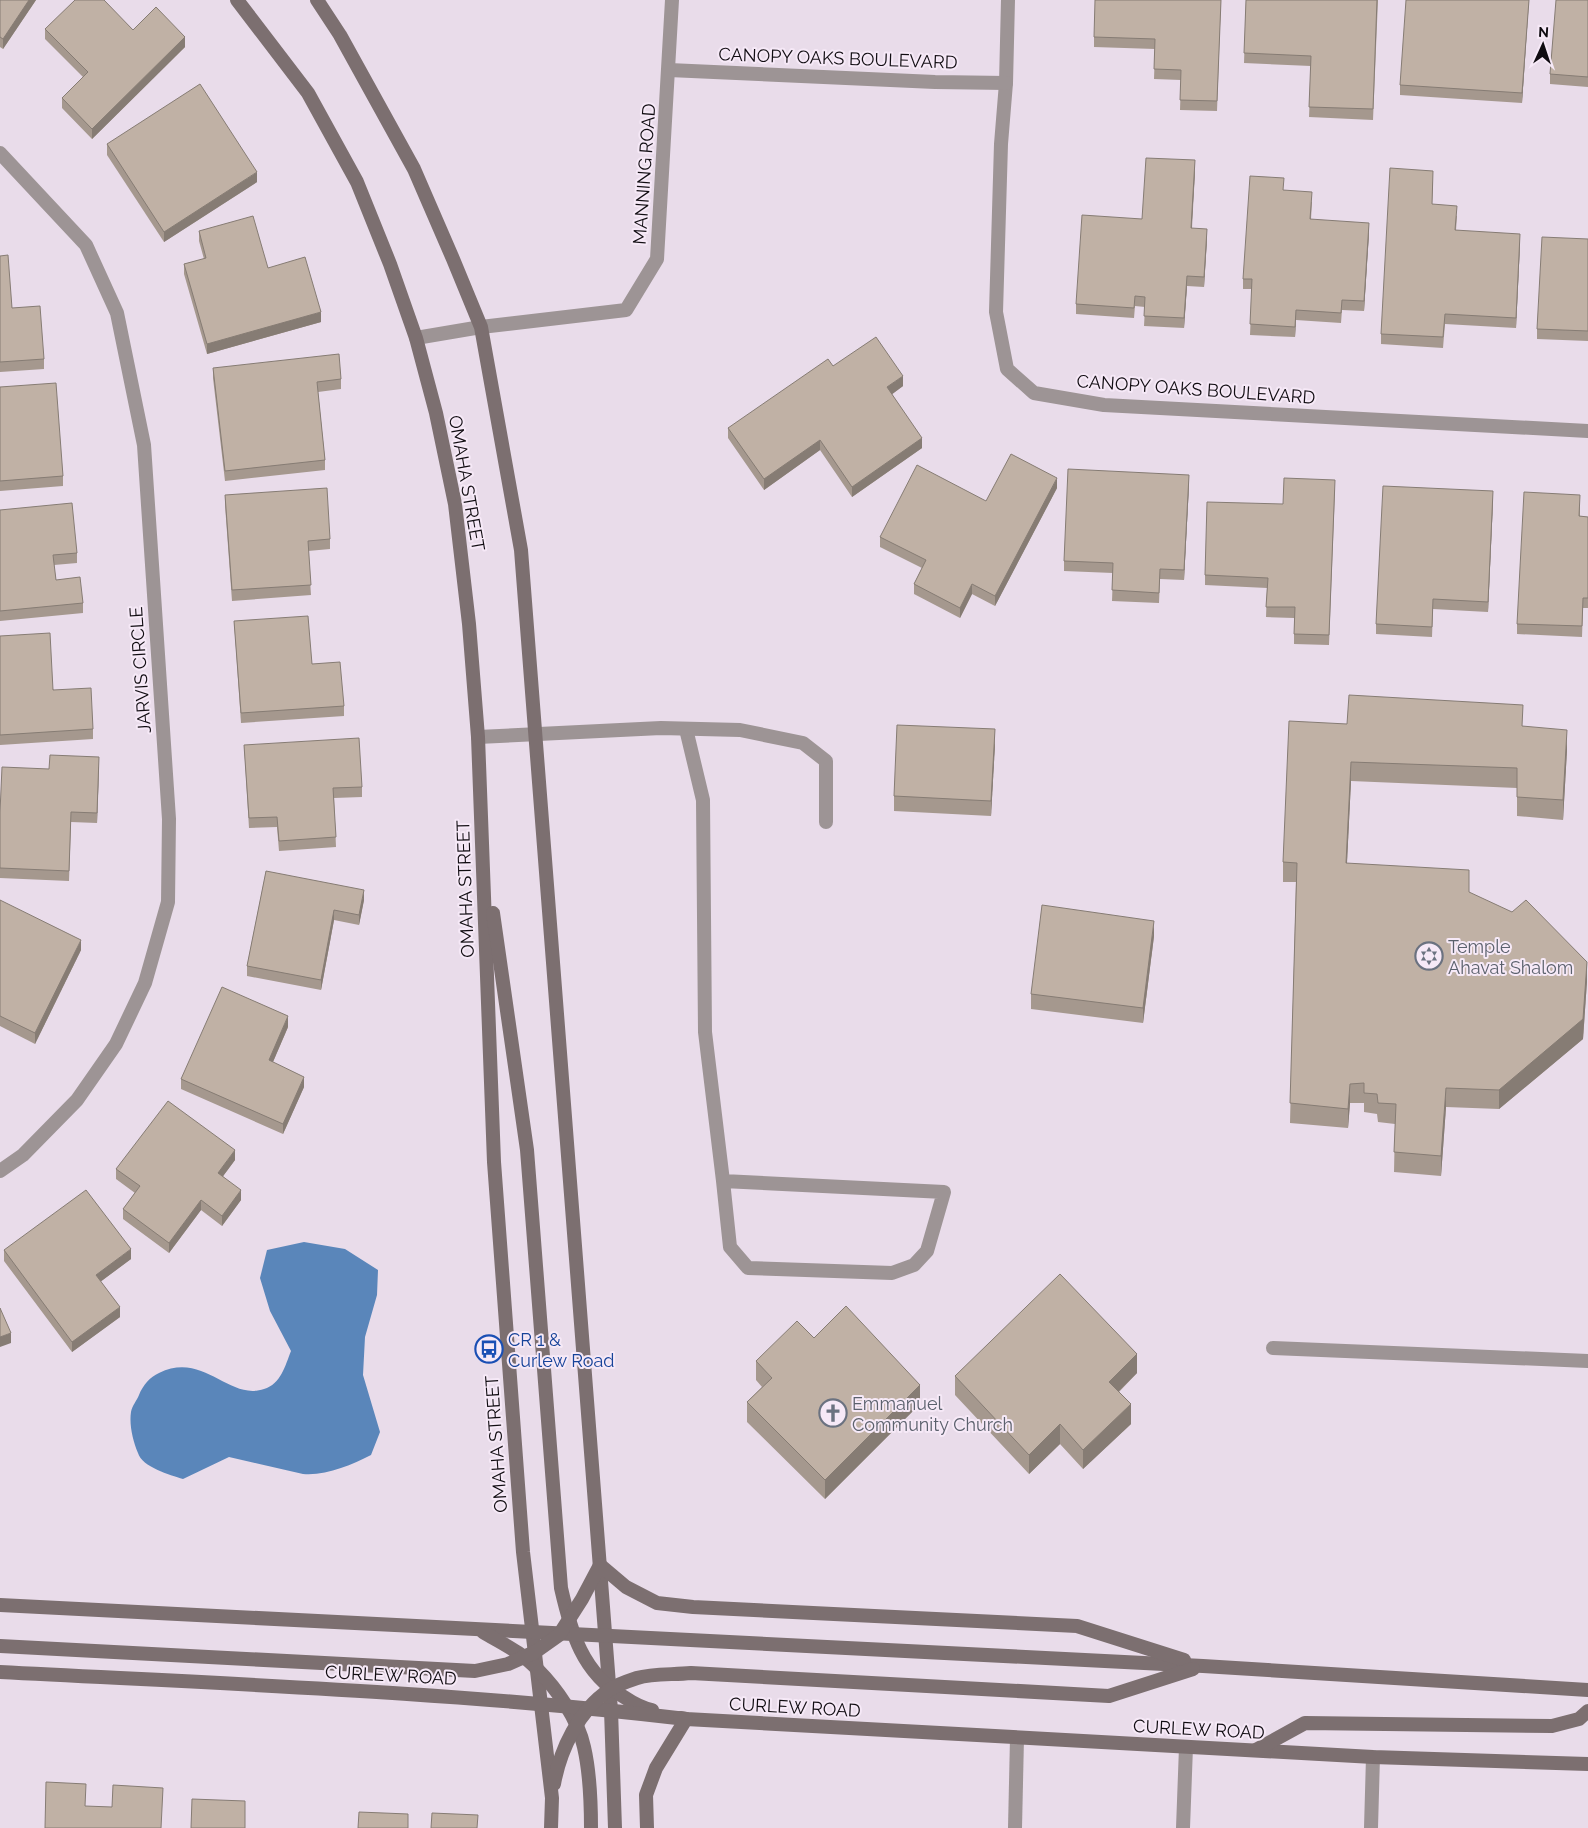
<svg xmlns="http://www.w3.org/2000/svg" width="1588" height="1828" font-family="Raleway,sans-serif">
<rect width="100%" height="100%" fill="#e9dcea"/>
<path fill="#5a86ba" d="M304,1242L345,1249L378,1270L377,1295L365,1337L363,1375L380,1432L371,1455C351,1465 326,1476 303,1474L229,1457L183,1479C170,1475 142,1467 138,1453C133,1441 129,1425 131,1412C132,1406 137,1400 139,1395C143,1385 150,1377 159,1373C204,1351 228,1401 264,1389C281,1384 285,1366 291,1351L270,1311L260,1278L267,1250Z"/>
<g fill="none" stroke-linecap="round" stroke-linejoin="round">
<g stroke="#9d9495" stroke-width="14">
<polyline points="686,729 703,800 705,1032 723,1181 944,1192 927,1251 914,1265 892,1273 748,1268 730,1247 723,1181"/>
<polyline points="478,737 661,728 740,730 803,743 826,761 826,822"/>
<polyline points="1273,1348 1588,1361"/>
<polyline points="1015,1828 1017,1738"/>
<polyline points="1183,1828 1186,1747"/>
</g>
<g stroke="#9d9495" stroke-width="14">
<polyline points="1008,0 1006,83 1001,144 996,312 1007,369 1034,393 1104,405 1588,431"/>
<polyline points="669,70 935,82 1006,83"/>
<polyline points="0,153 86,245 117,313 144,445 169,819 168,902 145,983 116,1044 77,1100 23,1155 0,1171"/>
<polyline points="416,338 481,327 626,310 657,259 672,0"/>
<polyline points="1371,1828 1373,1757"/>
</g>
<g stroke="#7c6f70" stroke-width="14">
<polyline points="237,0 308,93 357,182 390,264 416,338 436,413 455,504 469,624 478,737 494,1162 523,1552 552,1798 551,1828"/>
<polyline points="317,0 340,35 414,169 453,259 481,327 521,550 611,1710 615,1828"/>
<path d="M493,913L527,1150L561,1588C571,1632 582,1673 624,1697C633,1703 642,1708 652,1710"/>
<polyline points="0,1605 1203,1666 1588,1690"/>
<path d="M483,1632C501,1643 523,1653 537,1669C557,1689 578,1719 584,1747C590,1773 591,1801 591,1828"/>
<polyline points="0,1646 475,1671 508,1664 535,1652 559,1635 582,1599 600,1565 626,1587 657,1603 693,1607 1077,1626 1184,1660"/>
<path d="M0,1672C229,1684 459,1692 686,1719L1373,1757L1588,1764"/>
<polyline points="1256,1750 1305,1723 1552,1726 1579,1719 1588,1711"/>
<path d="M554,1784C560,1750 579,1710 609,1690C616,1685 628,1681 637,1678C653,1673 674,1675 691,1673L1109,1696L1193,1669"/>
<polyline points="647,1828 646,1795 656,1768 686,1719 680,1718"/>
</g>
</g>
<g fill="#a5988e">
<polygon points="0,0 36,0 3,49 0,47"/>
<polygon points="1221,0 1217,111 1180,110 1181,80 1154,79 1155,49 1094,47 1094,37"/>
<polygon points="1246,0 1378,0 1373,120 1309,117 1311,66 1244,63"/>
<polygon points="1529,0 1522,103 1400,95 1400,85"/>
<polygon points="1588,0 1588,87 1550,84 1550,74"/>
<polygon points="45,29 133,30 185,47 92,139 62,108 62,98 83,77 45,39"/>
<polygon points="107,144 257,182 164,242 107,155"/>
<polygon points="1195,171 1192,228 1207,239 1204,287 1187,286 1184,328 1144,326 1145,307 1135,306 1134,318 1076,314 1076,304 1142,219"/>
<polygon points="1433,181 1432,204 1457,216 1456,230 1520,244 1516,328 1445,324 1443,348 1381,344 1381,334"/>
<polygon points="1284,190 1312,202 1311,219 1369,233 1364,311 1342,310 1341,323 1296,320 1295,337 1250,335 1252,289 1243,289 1243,279"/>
<polygon points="199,231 268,268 321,322 207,354 184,274 184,264 204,259 199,241"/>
<polygon points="1588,239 1588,341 1537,339 1537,329"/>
<polygon points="0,256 12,308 44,359 44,369 0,372"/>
<polygon points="833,366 903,386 892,394 922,448 852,497 820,450 764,490 728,438 728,428"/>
<polygon points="213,368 341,379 341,389 318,392 325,460 325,470 225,481 213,378"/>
<polygon points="0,387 63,476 63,486 0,491"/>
<polygon points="1189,485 1184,580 1160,579 1159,603 1112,601 1113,573 1064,571 1064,561"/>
<polygon points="1057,488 995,606 972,594 960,618 914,594 914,584 922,568 880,547 880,537 986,501"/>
<polygon points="1335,490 1329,645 1294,644 1294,618 1266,617 1267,588 1205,585 1205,575 1283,504"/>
<polygon points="225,495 330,539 330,549 308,551 311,595 232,601 225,505"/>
<polygon points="1493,501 1488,612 1433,609 1432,637 1376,634 1376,624"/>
<polygon points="1580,506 1580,516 1588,517 1588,608 1583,608 1582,637 1517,634 1517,624"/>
<polygon points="0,510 77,553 77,563 54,565 56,580 83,603 83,613 0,621"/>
<polygon points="234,621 344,706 344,716 241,723"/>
<polygon points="0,636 93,729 93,739 0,745"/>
<polygon points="1347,724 1523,726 1567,750 1563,820 1517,816 1517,788 1351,781 1347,863 1469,892 1587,981 1583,1039 1499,1109 1446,1107 1441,1176 1394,1172 1395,1124 1378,1122 1377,1114 1364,1112 1364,1103 1350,1103 1348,1128 1290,1123 1296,882 1283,882 1283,862"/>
<polygon points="995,744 991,816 894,811 894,796"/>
<polygon points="244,745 362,787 362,797 334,798 336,847 279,851 277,827 249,828"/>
<polygon points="99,767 97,823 71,822 69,881 0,878 0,812 49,769"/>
<polygon points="266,871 364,900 359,925 334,920 321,990 247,976 247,966"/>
<polygon points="0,900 81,950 35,1044 0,1026"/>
<polygon points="1154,936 1143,1023 1031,1009 1031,994"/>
<polygon points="288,1027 273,1062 304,1087 283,1134 181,1089 181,1079"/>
<polygon points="235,1160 223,1176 241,1200 222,1226 201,1210 169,1253 123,1219 123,1209 135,1193 116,1179 116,1169"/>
<polygon points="4,1250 131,1259 100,1282 120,1317 72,1352 4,1261"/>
<polygon points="814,1338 920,1404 825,1499 747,1422 747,1402 762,1387 756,1380 756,1361"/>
<polygon points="1137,1373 1119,1392 1131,1424 1083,1469 1060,1444 1029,1474 955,1395 955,1376"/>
</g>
<g fill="#867c74">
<polygon points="29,0 36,0 3,49 3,39"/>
<polygon points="1529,0 1522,103 1522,93"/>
<polygon points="185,37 185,47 92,139 92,129"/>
<polygon points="1195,160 1195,171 1191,238 1191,228"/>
<polygon points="257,172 257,182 164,242 164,232"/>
<polygon points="1369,223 1369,233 1364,311 1364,301"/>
<polygon points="1207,229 1207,239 1204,287 1204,277"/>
<polygon points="1520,234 1520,244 1516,328 1516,318"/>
<polygon points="1187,276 1187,286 1184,328 1184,318"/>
<polygon points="1296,310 1296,320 1295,337 1295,327"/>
<polygon points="321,312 321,322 207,354 207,344"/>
<polygon points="903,376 903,386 887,398 887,387"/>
<polygon points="922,438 922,448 852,497 852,487"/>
<polygon points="820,440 820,450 764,490 764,479"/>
<polygon points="1189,475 1189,485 1184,580 1184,570"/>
<polygon points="1057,478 1057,488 995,606 995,596"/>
<polygon points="1493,491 1493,501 1488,612 1488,602"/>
<polygon points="972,584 972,594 960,618 960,608"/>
<polygon points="995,729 995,744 991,816 991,801"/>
<polygon points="1567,730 1567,750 1563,820 1563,800"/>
<polygon points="99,757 99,767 97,823 97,813"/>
<polygon points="1351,762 1351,781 1346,882 1346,863"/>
<polygon points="364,890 364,900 359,925 359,915"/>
<polygon points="334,910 334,920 321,990 321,980"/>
<polygon points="1154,921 1154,936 1143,1023 1143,1008"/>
<polygon points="81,940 81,950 35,1044 35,1033"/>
<polygon points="1587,962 1587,981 1583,1039 1499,1109 1499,1090"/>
<polygon points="288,1016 288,1027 269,1071 269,1060"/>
<polygon points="304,1077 304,1087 283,1134 283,1124"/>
<polygon points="1350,1084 1350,1103 1348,1128 1348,1109"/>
<polygon points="1446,1088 1446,1107 1441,1176 1441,1156"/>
<polygon points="235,1150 235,1160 218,1183 218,1173"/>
<polygon points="241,1190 241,1200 222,1226 222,1216"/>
<polygon points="201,1200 201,1210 169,1253 169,1243"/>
<polygon points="131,1249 131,1259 96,1285 96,1275"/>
<polygon points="120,1307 120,1317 72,1352 72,1342"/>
<polygon points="11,1333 11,1343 0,1347 0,1337"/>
<polygon points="1137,1354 1137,1373 1109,1401 1109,1382"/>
<polygon points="920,1385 920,1404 825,1499 825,1480"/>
<polygon points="1131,1404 1131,1424 1083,1469 1083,1450"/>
<polygon points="1060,1424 1060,1444 1029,1474 1029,1455"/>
</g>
<g fill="#c0b1a5" stroke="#867c74">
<polygon points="0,0 29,0 3,39 0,37"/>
<polygon points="75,0 104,0 133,30 156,7 185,37 92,129 62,98 88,72 45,29"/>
<polygon points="1095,0 1221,0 1217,101 1180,100 1181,70 1154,69 1155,39 1094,37"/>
<polygon points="1246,0 1377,0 1373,109 1309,107 1311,56 1244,53"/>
<polygon points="1406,0 1529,0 1522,93 1400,85"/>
<polygon points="1556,0 1588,0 1588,77 1550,74"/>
<polygon points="200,84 257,172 164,232 107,144"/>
<polygon points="1146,158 1195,160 1191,228 1207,229 1204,277 1187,276 1184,318 1144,316 1145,297 1135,296 1134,308 1076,304 1082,215 1142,219"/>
<polygon points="1390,168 1433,171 1432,204 1457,206 1455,230 1520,234 1516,318 1445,314 1443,337 1381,334"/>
<polygon points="1250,176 1284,178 1283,190 1312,192 1310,219 1369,223 1364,301 1342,300 1341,313 1296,310 1295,327 1250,324 1252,279 1243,279"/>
<polygon points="253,216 268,268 305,257 321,312 207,344 184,264 206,258 199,231"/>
<polygon points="1542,237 1588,239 1588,331 1537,329"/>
<polygon points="8,255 12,308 40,306 44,359 0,362 0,256"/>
<polygon points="876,337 903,376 887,387 922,438 852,487 820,440 764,479 728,428 828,359 833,366"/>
<polygon points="339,354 341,379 317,382 325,460 225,471 213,368"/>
<polygon points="56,383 63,476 0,481 0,387"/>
<polygon points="1011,454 1057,478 995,596 972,584 960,608 914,584 926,560 880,537 917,465 986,501"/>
<polygon points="1068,469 1189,475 1184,570 1160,569 1159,593 1112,590 1113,563 1064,561"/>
<polygon points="1284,478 1335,480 1329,635 1294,634 1295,607 1266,607 1268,578 1205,575 1207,502 1283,504"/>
<polygon points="1383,486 1493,491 1488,602 1433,599 1432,627 1376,624"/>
<polygon points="327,488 330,539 308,541 311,585 232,590 225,495"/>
<polygon points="1524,492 1580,495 1579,516 1588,517 1588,598 1583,598 1582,626 1517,624"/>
<polygon points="72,503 77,553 53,555 56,580 80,577 83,603 0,611 0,510"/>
<polygon points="308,616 312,664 340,662 344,706 241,713 234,621"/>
<polygon points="50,633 53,690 91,688 93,729 0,735 0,636"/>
<polygon points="1349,695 1523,705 1522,726 1567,730 1563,800 1517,797 1517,768 1351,762 1346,863 1469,870 1469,892 1512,912 1526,900 1587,962 1583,1019 1499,1090 1446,1088 1441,1156 1394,1152 1396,1104 1378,1103 1377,1094 1364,1093 1364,1083 1350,1084 1348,1109 1290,1103 1297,863 1283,862 1289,721 1347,724"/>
<polygon points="897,725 995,729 991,801 894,796"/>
<polygon points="359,738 362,787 333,788 336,837 279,841 277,817 249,818 244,745"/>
<polygon points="50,755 99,757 97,813 71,812 69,871 0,868 0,812 2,767 49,769"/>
<polygon points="266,871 364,890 359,915 334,910 321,980 247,966"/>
<polygon points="0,900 81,940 35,1033 0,1016"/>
<polygon points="1042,905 1154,921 1143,1008 1031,994"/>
<polygon points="222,987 288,1016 269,1060 304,1077 283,1124 181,1079"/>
<polygon points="168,1101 235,1150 218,1173 241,1190 222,1216 201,1200 169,1243 123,1209 140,1186 116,1169"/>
<polygon points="86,1190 131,1249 96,1275 120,1307 72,1342 4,1250"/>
<polygon points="1060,1274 1137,1354 1109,1382 1131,1404 1083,1450 1060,1424 1029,1455 955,1376"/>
<polygon points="846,1306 920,1385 825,1480 747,1402 772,1378 756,1361 797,1321 814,1338"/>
<polygon points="0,1308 11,1333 0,1337"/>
<polygon points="46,1782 86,1784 85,1806 112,1807 113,1785 163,1788 161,1828 45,1828"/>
<polygon points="192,1799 245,1801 245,1828 191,1828"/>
<polygon points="359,1812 408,1814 408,1828 358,1828"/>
<polygon points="432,1813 478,1815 477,1828 431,1828"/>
</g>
<defs>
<g id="synagogue-ring" transform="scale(1.4375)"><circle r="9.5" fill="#f6e9f7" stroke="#6b7280" stroke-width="1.5"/><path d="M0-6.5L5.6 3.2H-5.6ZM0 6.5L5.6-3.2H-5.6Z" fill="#6b7280"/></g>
<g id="bus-ring" transform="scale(1.4375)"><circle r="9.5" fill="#f6e9f7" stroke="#1a4fb4" stroke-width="1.5"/><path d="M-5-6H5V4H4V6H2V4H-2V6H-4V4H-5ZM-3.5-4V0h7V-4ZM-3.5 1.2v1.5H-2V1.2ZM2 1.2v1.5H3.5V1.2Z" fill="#1a4fb4"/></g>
<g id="church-ring" transform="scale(1.4375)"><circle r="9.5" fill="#f6e9f7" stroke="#6b7280" stroke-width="1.5"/><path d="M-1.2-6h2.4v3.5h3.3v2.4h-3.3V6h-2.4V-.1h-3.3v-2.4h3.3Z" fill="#6b7280"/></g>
</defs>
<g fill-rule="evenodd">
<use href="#synagogue-ring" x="1429" y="956"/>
<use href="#bus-ring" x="489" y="1349"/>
<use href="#church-ring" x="833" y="1413"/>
</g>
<g text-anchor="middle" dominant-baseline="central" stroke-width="4" stroke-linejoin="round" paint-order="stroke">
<g font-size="18" fill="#100c11" stroke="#f6e9f7">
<text transform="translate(838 58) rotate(2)">CANOPY OAKS BOULEVARD</text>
<text transform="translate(644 174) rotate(-86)">MANNING ROAD</text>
<text transform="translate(1196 389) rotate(4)">CANOPY OAKS BOULEVARD</text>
<text transform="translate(467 483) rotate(80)">OMAHA STREET</text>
<text transform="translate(140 670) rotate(-94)">JARVIS CIRCLE</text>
<text transform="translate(465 889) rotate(-92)">OMAHA STREET</text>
<text transform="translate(496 1444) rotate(-94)">OMAHA STREET</text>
<text transform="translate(391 1675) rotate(3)">CURLEW ROAD</text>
<text transform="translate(795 1707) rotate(3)">CURLEW ROAD</text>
<text transform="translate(1199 1729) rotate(3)">CURLEW ROAD</text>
</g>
<g font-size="18" fill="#5b616d" stroke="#f6e9f7" text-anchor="start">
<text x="1448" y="946">Temple<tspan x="1448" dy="21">Ahavat Shalom</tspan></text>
<text x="852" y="1403">Emmanuel<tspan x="852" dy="21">Community Church</tspan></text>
</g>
<g font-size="18" fill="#164399" stroke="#f6e9f7" text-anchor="start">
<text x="508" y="1339">CR 1 &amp;<tspan x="508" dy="21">Curlew Road</tspan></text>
</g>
</g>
<g transform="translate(1543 45) rotate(3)" stroke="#f6e9f7" stroke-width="4" paint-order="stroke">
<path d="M0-4L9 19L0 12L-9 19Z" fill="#100c11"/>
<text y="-8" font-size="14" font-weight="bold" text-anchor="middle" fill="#100c11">N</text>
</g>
</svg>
